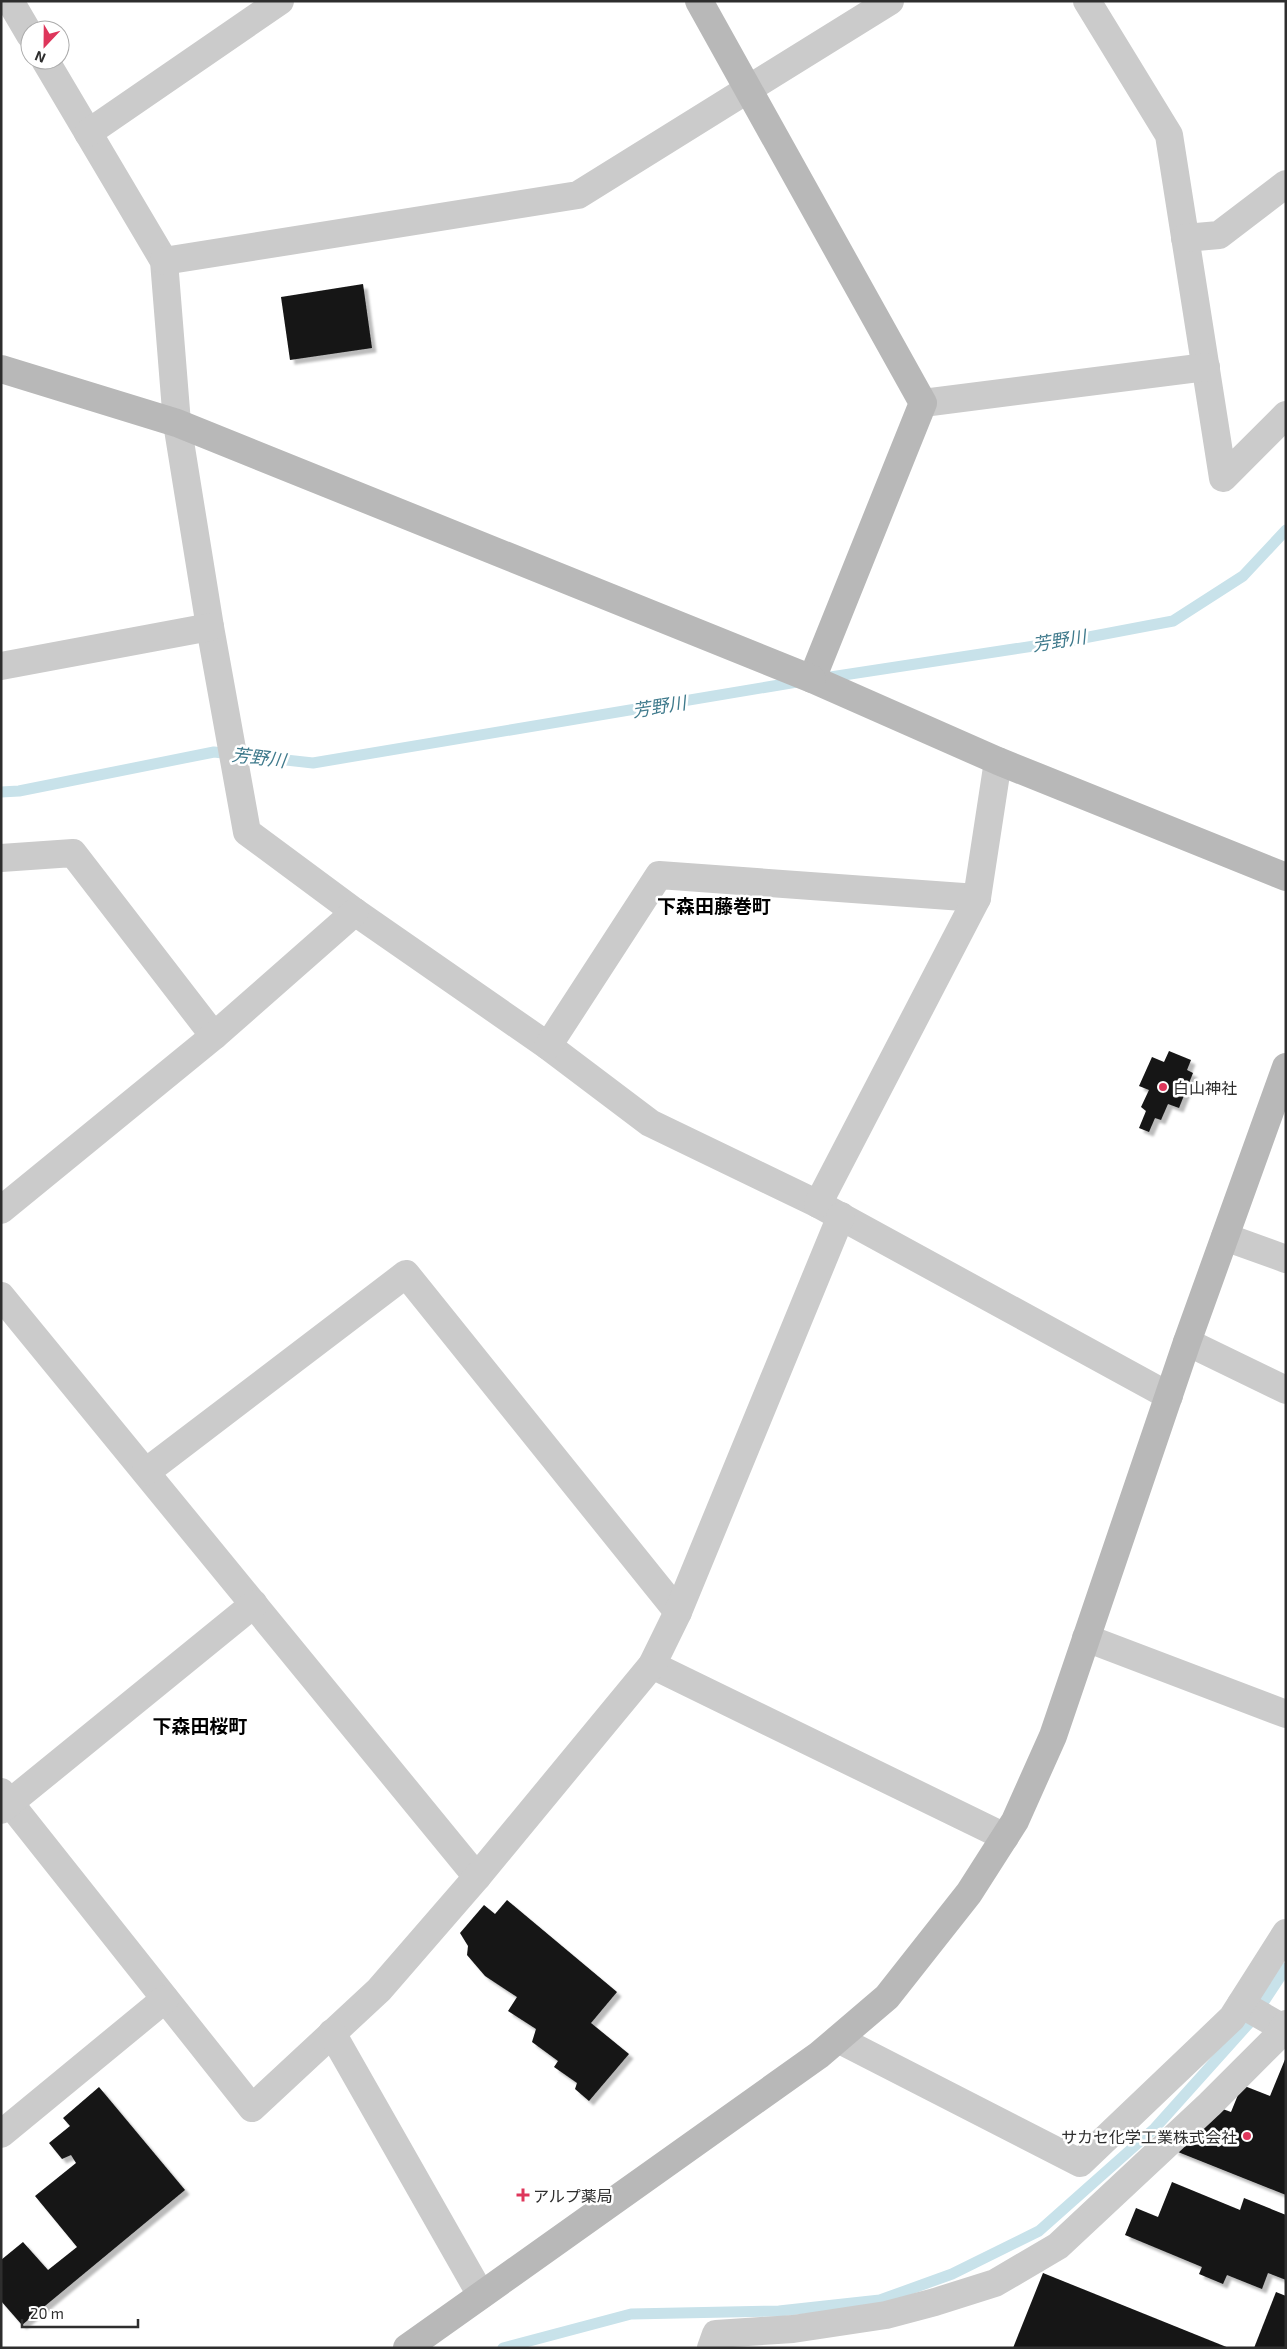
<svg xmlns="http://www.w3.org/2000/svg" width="1287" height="2349" font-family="'Exo 2','Noto Sans JP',sans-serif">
<defs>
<filter id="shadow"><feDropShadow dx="4.5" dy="4.5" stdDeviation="1" flood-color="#0004"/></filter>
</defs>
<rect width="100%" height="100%" fill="#fff"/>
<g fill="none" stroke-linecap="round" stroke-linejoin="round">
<g stroke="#c8e2ea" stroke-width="11">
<polyline points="824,678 1073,640 1173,621 1243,576 1286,530"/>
<polyline points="1,792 19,791 214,752 313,763 803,681"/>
<polyline points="503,2348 631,2314 779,2311 880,2300 952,2274 1039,2231 1155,2128 1251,2021 1286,1968"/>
</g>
</g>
<g fill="#151515" filter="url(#shadow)">
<polygon points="363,284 372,348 290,360 281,297"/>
<polygon points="1169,1051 1191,1060 1187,1070 1193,1073 1179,1108 1168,1104 1161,1120 1155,1118 1149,1132 1139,1128 1146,1111 1141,1107 1149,1090 1139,1086 1152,1057 1164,1062"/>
<polygon points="507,1900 617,1992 591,2023 629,2054 589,2101 575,2089 577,2083 554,2067 558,2061 532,2042 536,2029 508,2011 517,1997 485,1976 467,1955 468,1946 460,1933 484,1905 495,1914"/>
<polygon points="1286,2057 1286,2195 1173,2150 1220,2108 1231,2112 1242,2085 1270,2096"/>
<polygon points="99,2087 185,2190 22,2325 1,2301 1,2260 23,2242 48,2270 77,2247 35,2196 76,2163 71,2155 62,2159 49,2143 70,2126 63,2118"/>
<polygon points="1172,2182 1240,2210 1244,2198 1286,2215 1286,2280 1268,2273 1262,2289 1227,2275 1223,2284 1199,2274 1202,2267 1125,2235 1136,2208 1158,2217"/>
<polygon points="1043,2273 1229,2348 1013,2348"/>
<polygon points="1276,2292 1286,2296 1286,2348 1254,2348"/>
</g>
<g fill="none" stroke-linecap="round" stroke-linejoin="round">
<g stroke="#cbcbcb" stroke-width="28">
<polyline points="10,1 30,35"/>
<polyline points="1087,1 1169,135 1223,478 1286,415"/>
<polyline points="45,60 164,261 177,423 210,627 247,832 355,912 548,1046 650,1123 818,1204 1169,1396"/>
<polyline points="88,133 280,1"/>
<polyline points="1185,238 1219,235 1286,184"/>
<polyline points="164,261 578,195 890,1"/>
<polyline points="923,403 1206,367"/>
<polyline points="1,666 210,627"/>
<polyline points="1,858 73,853 214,1036"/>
<polyline points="548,1046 659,875 977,898"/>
<polyline points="818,1204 977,898 998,761"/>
<polyline points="1,1210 214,1036 355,912"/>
<polyline points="1225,1237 1286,1259"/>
<polyline points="1,1296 477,1877"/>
<polyline points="1187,1342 1286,1390"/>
<polyline points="146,1472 406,1274 678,1612"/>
<polyline points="1086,1638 1286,1714"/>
<polyline points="652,1665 1005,1837"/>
<polyline points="1,1792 252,2108 379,1990 477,1877 652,1665 678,1612 841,1216"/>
<polyline points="1,1810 254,1604"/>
<polyline points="1241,2004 1283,2028"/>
<polyline points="332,2033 481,2295"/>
<polyline points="838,2039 1080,2163 1232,2018 1286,1933"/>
<polyline points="1,2134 165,1999"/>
<polyline points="711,2348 716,2334 793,2329 886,2315 935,2302 995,2283 1058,2246 1210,2104 1277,2037 1286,2024"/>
</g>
<g stroke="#b8b8b8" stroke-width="28">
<polyline points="699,1 923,403 812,679 998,761 1286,877"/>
<polyline points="1,369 177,423 812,679"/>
<polyline points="407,2348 819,2055 887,1997 969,1893 1015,1821 1053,1736 1187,1342 1286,1067"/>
</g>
</g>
<g fill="#de365b" stroke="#fff" stroke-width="2">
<circle cx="1163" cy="1087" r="5"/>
<circle cx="1247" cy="2136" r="5"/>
<path d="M520.5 2187.5h5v5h5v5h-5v5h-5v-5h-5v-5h5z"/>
</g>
<g text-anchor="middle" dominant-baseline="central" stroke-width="5" stroke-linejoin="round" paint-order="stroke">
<g font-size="16" fill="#2e2e2e" stroke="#fff" text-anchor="start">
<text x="1173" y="1087">白山神社</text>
<text x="1237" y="2136" text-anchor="end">サカセ化学工業株式会社</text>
<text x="533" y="2195">アルプ薬局</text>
</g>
<g font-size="18" font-style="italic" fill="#3f7a8c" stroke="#fff">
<text transform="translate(1059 640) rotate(-9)">芳野川</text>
<text transform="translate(659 706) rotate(-9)">芳野川</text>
<text transform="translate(259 757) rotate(7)">芳野川</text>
</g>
<g font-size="19" font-weight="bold" fill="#000" stroke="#fff">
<text x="714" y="905">下森田藤巻町</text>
<text x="200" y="1725">下森田桜町</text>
</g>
</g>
<rect width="1287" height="2349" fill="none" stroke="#2e2e2e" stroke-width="5"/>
<g transform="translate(45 45) rotate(202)"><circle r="24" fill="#ffffff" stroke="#ababab"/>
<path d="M0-4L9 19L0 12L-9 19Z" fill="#de365b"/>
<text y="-8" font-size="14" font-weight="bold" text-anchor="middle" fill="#2e2e2e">N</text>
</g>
<path d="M22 2319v8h116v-8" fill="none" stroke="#2e2e2e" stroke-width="2.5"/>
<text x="30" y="2319" font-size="15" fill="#2e2e2e" stroke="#ffffff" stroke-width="4" paint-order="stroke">20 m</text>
</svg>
